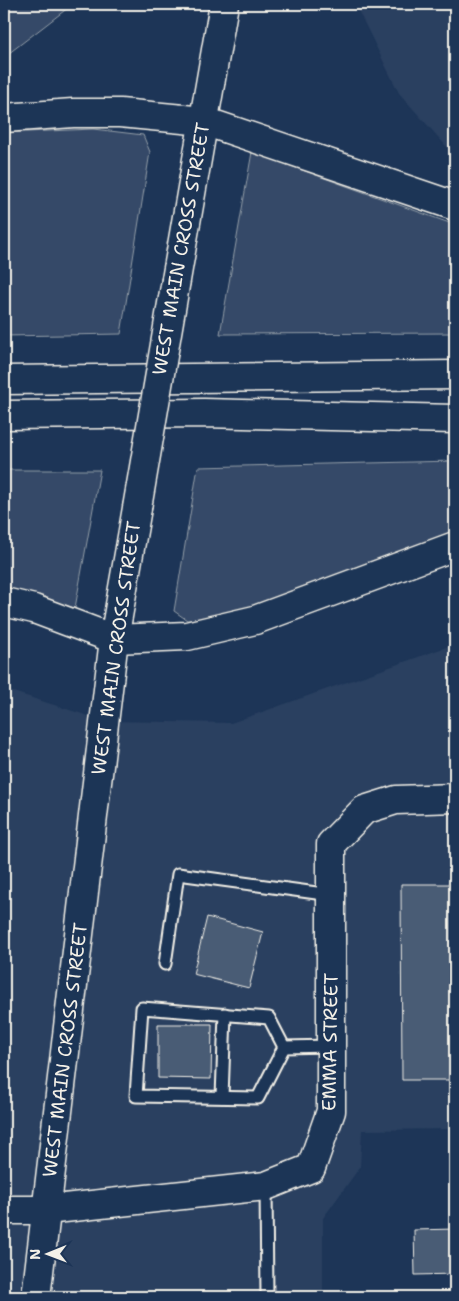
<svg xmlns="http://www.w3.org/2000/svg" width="459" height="1301" font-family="'Shantell Sans',sans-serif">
<rect width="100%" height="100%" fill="#1d3557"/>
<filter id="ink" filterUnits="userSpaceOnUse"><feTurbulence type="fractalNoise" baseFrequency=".02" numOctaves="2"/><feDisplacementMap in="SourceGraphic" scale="10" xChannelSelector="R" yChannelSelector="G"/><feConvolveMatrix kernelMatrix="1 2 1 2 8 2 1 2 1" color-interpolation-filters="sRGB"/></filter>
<g filter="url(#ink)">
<g fill="#2a4060">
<polygon points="355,4 455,4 455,156 399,93"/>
<polygon points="455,644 455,1129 362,1130 360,1167 323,1218 323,1297 4,1297 4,689 104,721 231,723"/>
</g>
<g fill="#354a67" stroke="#949ea8">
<polygon points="4,4 73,4 4,57"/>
<polygon points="93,129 143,135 150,152 121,334 4,336 4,133"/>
<polygon points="252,152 455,225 455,333 220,334"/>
<polygon points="455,461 455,532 273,603 213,618 187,620 174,611 198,467"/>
<polygon points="4,470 100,470 75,608 4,588"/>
</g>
<g fill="#485b74" stroke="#f4f1e8">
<polygon points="401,884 455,884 455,1080 402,1080"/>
<polygon points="207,917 263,932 249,988 193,974"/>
<polygon points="158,1024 212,1024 211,1079 158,1078"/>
<polygon points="455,1229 455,1274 415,1275 414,1230"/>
</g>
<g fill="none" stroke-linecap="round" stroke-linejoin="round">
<g stroke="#f4f1e8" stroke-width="15">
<g id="lane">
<polyline points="165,964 178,874 331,895"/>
<polygon points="142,1008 269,1018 284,1047 258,1098 136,1096"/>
<polyline points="284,1047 331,1046"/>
<polyline points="222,1097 225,1014"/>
<polyline points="266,1187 267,1297"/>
</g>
</g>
<g stroke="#f4f1e8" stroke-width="31">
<g id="secondary">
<polyline points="4,1210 46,1210 266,1186 311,1168 331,1111 331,844 364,810 396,800 455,798"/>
<polyline points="36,1297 114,639"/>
</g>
</g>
<g stroke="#f4f1e8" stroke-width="31">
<g id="highway">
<polyline points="4,118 73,113 120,113 204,121 455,206"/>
<polyline points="176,280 224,4"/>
<polyline points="4,380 455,375"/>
<polyline points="4,415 204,413 455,419"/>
<polyline points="4,602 34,609 114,639 187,636 255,620 455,546"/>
<polyline points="114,639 137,508"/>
</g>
</g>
<use href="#lane" stroke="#1d3557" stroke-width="11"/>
<use href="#secondary" stroke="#1d3557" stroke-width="28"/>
<use href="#highway" stroke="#1d3557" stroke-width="28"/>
<g stroke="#f4f1e8" stroke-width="31" stroke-linecap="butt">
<polyline id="highway-bridge" points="137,508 176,280"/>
</g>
<use href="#highway-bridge" stroke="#1d3557" stroke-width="28"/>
</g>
</g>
<g text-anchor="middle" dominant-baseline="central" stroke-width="4" stroke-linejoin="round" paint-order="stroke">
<g font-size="19" fill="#f4f1e8" stroke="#1d3557">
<text transform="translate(181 249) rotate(-80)">WEST MAIN CROSS STREET</text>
<text transform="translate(116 648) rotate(-82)">WEST MAIN CROSS STREET</text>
<text transform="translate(330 1042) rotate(-89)">EMMA STREET</text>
<text transform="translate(65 1050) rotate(-83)">WEST MAIN CROSS STREET</text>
</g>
</g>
<rect width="459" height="1301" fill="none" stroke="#1d3557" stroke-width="20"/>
<rect x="10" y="10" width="439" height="1281" fill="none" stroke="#f4f1e8" stroke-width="2" filter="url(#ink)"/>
<g transform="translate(48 1254) rotate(269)" stroke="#1d3557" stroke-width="4" paint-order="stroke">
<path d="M0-4L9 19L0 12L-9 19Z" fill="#f4f1e8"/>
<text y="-8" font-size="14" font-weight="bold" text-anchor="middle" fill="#f4f1e8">N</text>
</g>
</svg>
